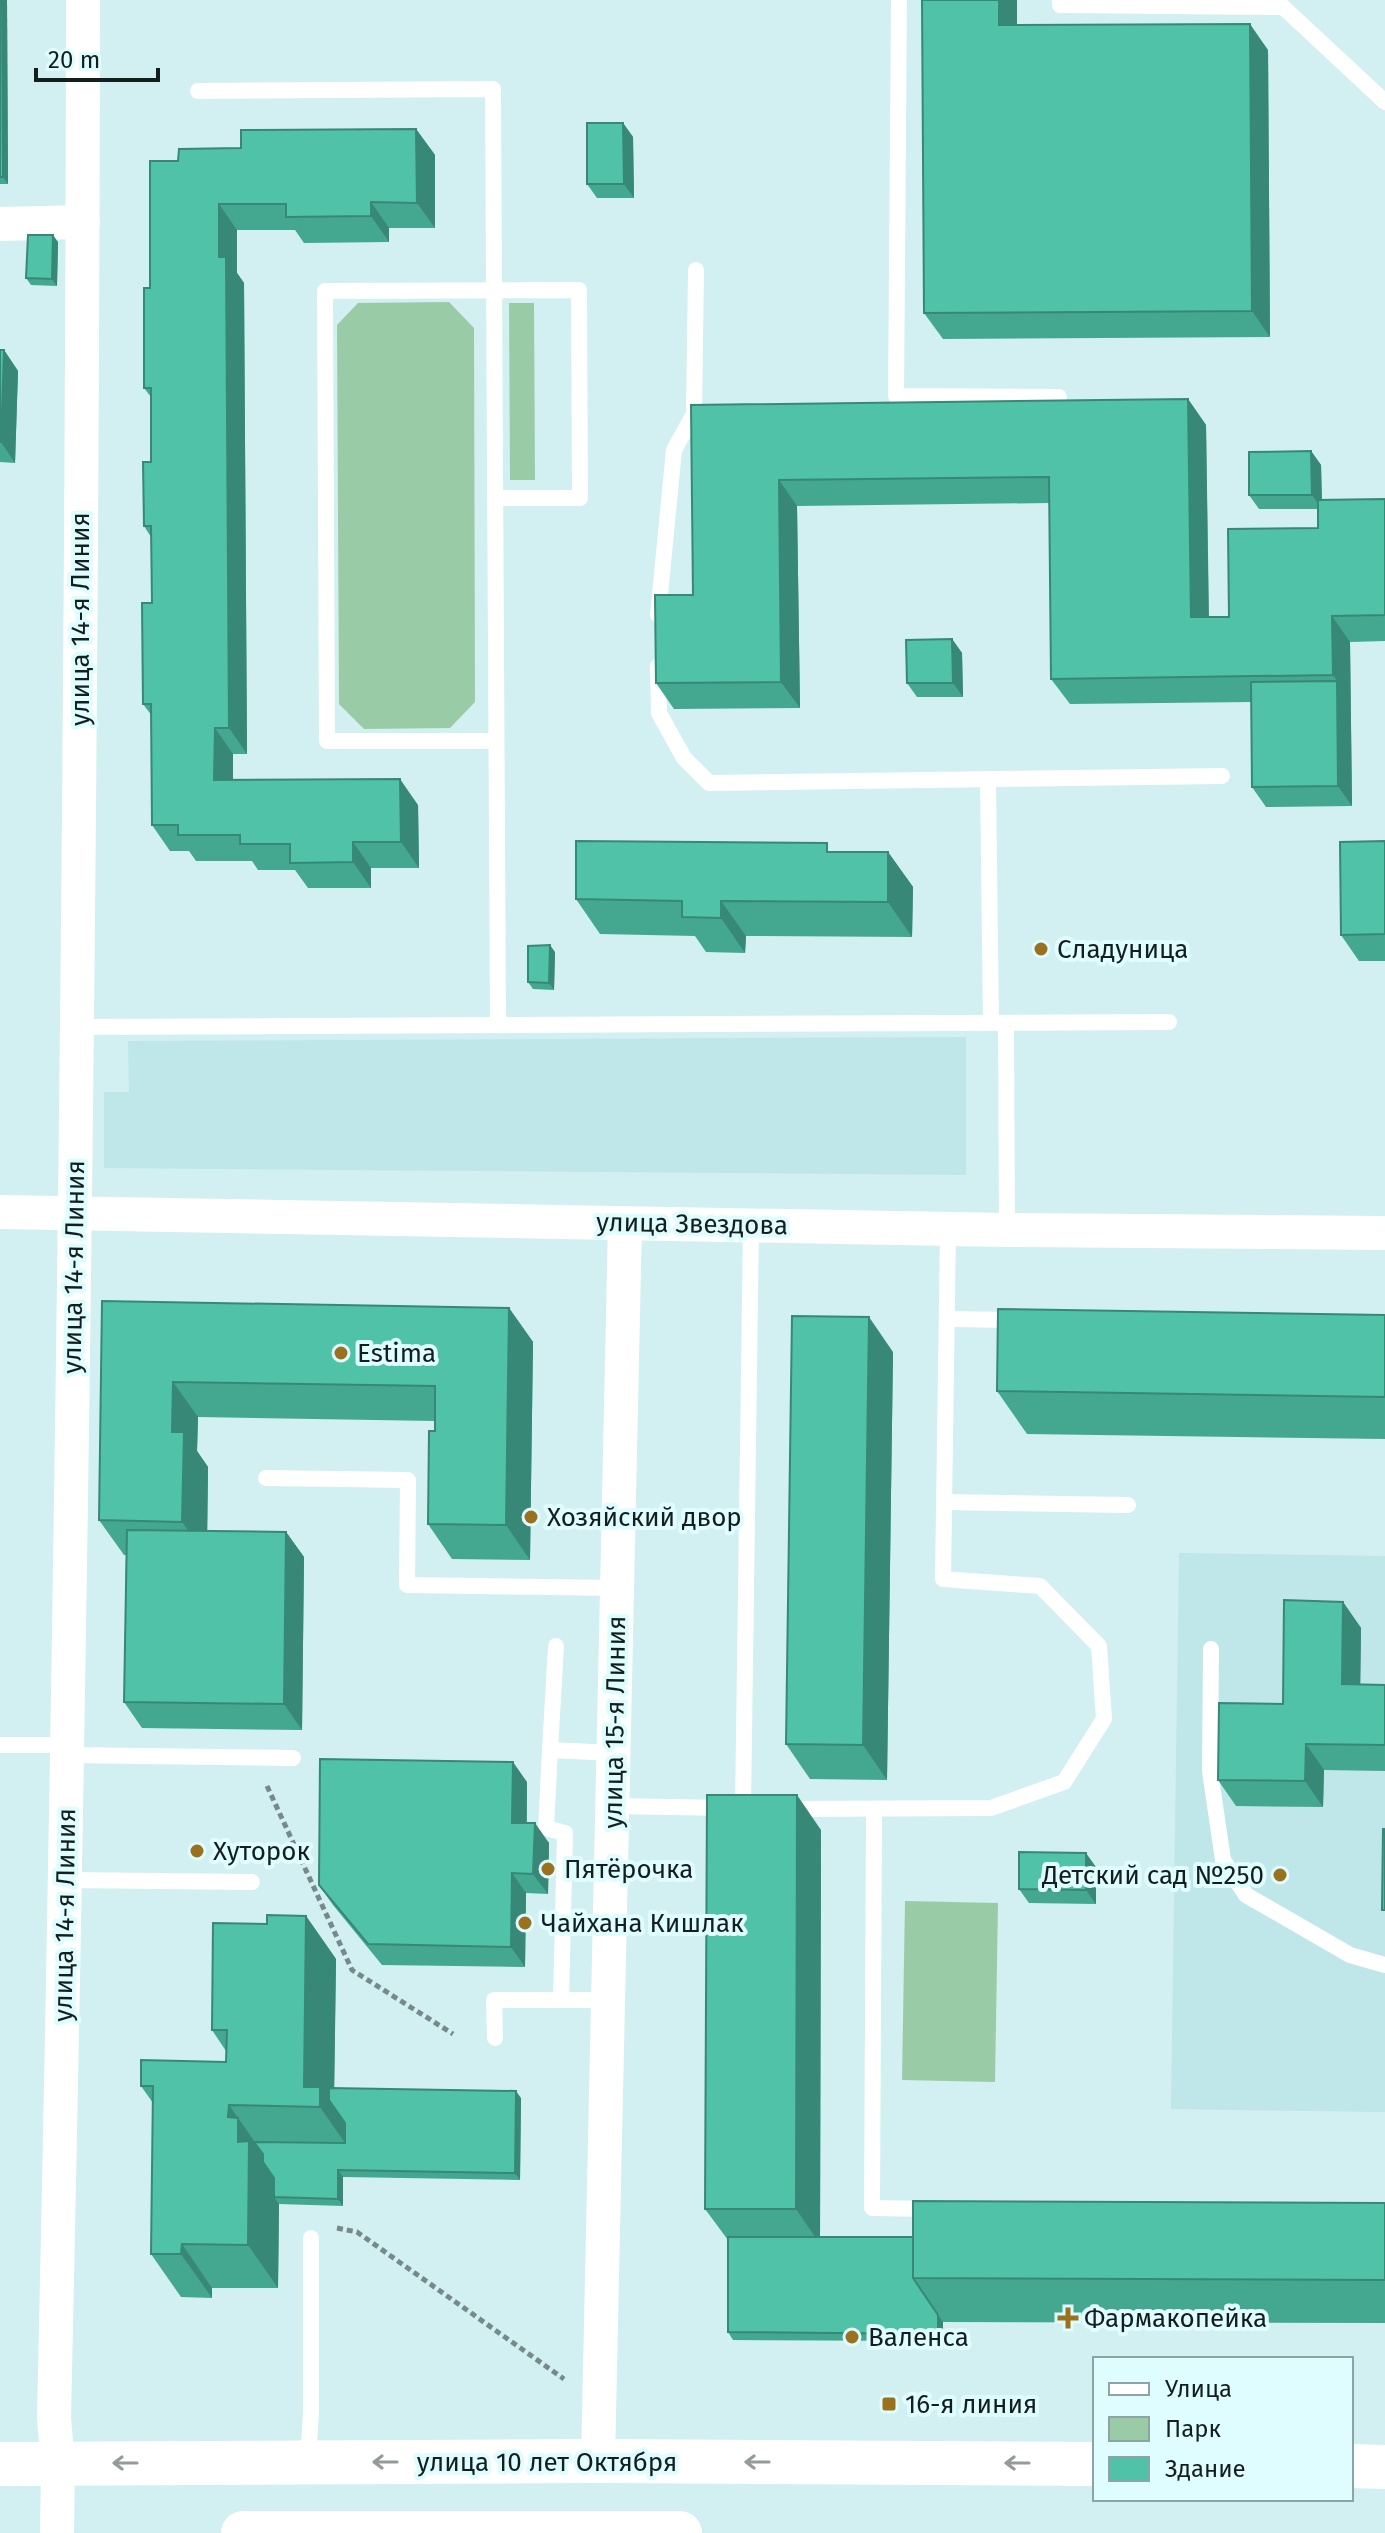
<svg xmlns="http://www.w3.org/2000/svg" width="1385" height="2533" font-family="'Fira Sans',sans-serif">
<rect width="100%" height="100%" fill="#d2eff1"/>
<g fill="#bfe6e8">
<polygon points="966,1037 966,1175 104,1168 104,1092 129,1092 128,1041"/>
<polygon points="1179,1553 1385,1556 1385,2112 1171,2109"/>
</g>
<g fill="#99cca6">
<polygon points="449,302 474,328 475,702 450,728 364,729 339,704 337,325 358,303"/>
<polygon points="509,303 534,303 535,480 510,480"/>
<polygon points="905,1901 998,1903 995,2082 902,2080"/>
</g>
<g fill="none" stroke-linecap="round" stroke-linejoin="round">
<g stroke="#768a8b" stroke-width="5" stroke-dasharray="6 4" stroke-linecap="butt">
<polyline points="267,1786 352,1970 453,2034"/>
<polyline points="337,2228 357,2232 564,2379"/>
</g>
<g stroke="#fff" stroke-width="16">
<polyline points="899,0 896,396 1059,397"/>
<polyline points="1060,0 1060,5 1283,7 1385,102"/>
<polyline points="198,91 493,89 498,1025"/>
<polyline points="495,498 580,498 579,290 325,291 327,741 496,741"/>
<polyline points="658,615 674,450 694,414 696,270"/>
<polyline points="658,666 659,713 684,758 709,783 1222,776"/>
<polyline points="988,779 991,1023"/>
<polyline points="1006,1023 1007,1230"/>
<polyline points="77,1027 1169,1022"/>
<polyline points="947,1319 1017,1320"/>
<polyline points="266,1478 408,1480 407,1585 618,1588"/>
<polyline points="944,1502 1128,1505"/>
<polyline points="556,1646 550,1750 614,1753"/>
<polyline points="1211,1649 1210,1771 1223,1860 1246,1895 1350,1955 1385,1965"/>
<polyline points="0,1745 68,1745"/>
<polyline points="550,1750 546,1828 565,1833 561,2000"/>
<polyline points="67,1755 293,1758"/>
<polyline points="613,1806 727,1808"/>
<polyline points="743,1808 751,1226"/>
<polyline points="787,1809 991,1808 1064,1782 1104,1719 1099,1646 1040,1586 943,1579 948,1229"/>
<polyline points="874,1810 872,2208 932,2209"/>
<polyline points="66,1880 252,1882"/>
<polyline points="495,2038 494,2000 608,2000"/>
<polyline points="308,2460 311,2413 311,2238"/>
</g>
<g stroke="#fff" stroke-width="34">
<polyline points="0,224 83,222"/>
<polyline points="0,1212 1007,1230 1385,1233"/>
<polyline points="598,2461 625,1223"/>
<path d="M57,2533L58,2463L54,2418C72,1612 82,806 83,0"/>
</g>
<g stroke="#fff" stroke-width="44">
<polyline points="0,2464 598,2461 1095,2464"/>
<polyline points="1351,2466 1385,2467"/>
<polyline points="243,2533 680,2533"/>
</g>
</g>
<g fill="#44a790">
<polygon points="0,0 7,0 8,184 0,184"/>
<polygon points="1017,25 1268,50 1270,337 943,339 924,313"/>
<polygon points="623,123 633,137 634,198 597,198 587,184"/>
<polygon points="416,129 435,155 435,228 389,228 389,242 304,243 295,230 237,230 237,273 244,283 247,754 233,754 233,780 418,805 419,868 371,868 371,888 308,888 295,870 258,870 252,861 196,861 189,851 170,851 152,825 152,716 143,704 152,603 151,537 144,526 151,462 151,397 144,388 150,288 178,161 241,148"/>
<polygon points="58,242 57,286 31,285 26,278"/>
<polygon points="0,350 4,350 18,371 15,463 0,462"/>
<polygon points="1188,399 1206,425 1209,617 1229,617 1318,528 1318,509 1259,509 1249,495 1311,451 1321,465 1322,499 1385,499 1385,641 1350,642 1352,806 1266,807 1252,787 1251,702 1070,704 1051,679 1049,503 797,506 800,708 674,709 656,683 693,595 691,405"/>
<polygon points="952,639 962,653 963,697 917,697 907,683"/>
<polygon points="1385,841 1385,961 1359,961 1341,935"/>
<polygon points="833,852 888,852 913,887 912,937 746,936 745,953 706,952 695,936 600,934 576,899"/>
<polygon points="555,952 554,990 533,989 528,982"/>
<polygon points="102,1301 509,1308 533,1342 530,1560 452,1559 428,1524 435,1421 198,1417 197,1451 208,1467 207,1531 286,1532 304,1557 302,1730 142,1728 124,1702 126,1555 124,1555 99,1520"/>
<polygon points="1385,1315 1385,1439 1027,1434 997,1391"/>
<polygon points="893,1352 887,1780 810,1779 786,1744"/>
<polygon points="1343,1602 1361,1628 1360,1684 1385,1685 1385,1771 1324,1770 1323,1807 1236,1806 1218,1780 1283,1704"/>
<polygon points="527,1782 527,1823 549,1843 548,1894 526,1893 525,1967 382,1965 333,1905 319,1885"/>
<polygon points="821,1830 820,2237 913,2237 1385,2203 1385,2323 943,2322 943,2341 733,2340 728,2332 728,2240 705,2209"/>
<polygon points="1096,1867 1096,1904 1029,1903 1019,1889"/>
<polygon points="306,1916 336,1959 334,2088 521,2098 520,2180 343,2177 343,2206 279,2204 278,2288 212,2288 212,2298 181,2297 151,2254 153,2103 141,2086 226,2062 226,2051 212,2030 267,1924"/>
</g>
<g fill="#378876">
<polygon points="2,0 7,0 8,184 3,177"/>
<polygon points="999,0 1017,0 1017,51 999,25"/>
<polygon points="1250,24 1268,50 1270,337 1252,311"/>
<polygon points="623,123 633,137 634,198 624,184"/>
<polygon points="416,129 435,155 435,228 417,203"/>
<polygon points="371,202 389,228 389,242 371,216"/>
<polygon points="219,204 237,230 237,273 244,283 247,754 229,728"/>
<polygon points="53,235 58,242 57,286 52,279"/>
<polygon points="4,350 18,371 15,463 1,442"/>
<polygon points="1188,399 1206,425 1209,643 1191,617"/>
<polygon points="1311,451 1321,465 1322,509 1312,495"/>
<polygon points="779,480 797,506 800,708 781,682"/>
<polygon points="1332,616 1350,642 1352,806 1338,786 1337,681 1333,675"/>
<polygon points="952,639 962,653 963,697 953,683"/>
<polygon points="215,728 233,754 233,806 214,780"/>
<polygon points="400,779 418,805 419,868 401,842"/>
<polygon points="353,842 371,868 371,888 353,862"/>
<polygon points="888,852 913,887 912,937 888,902"/>
<polygon points="721,901 746,936 745,953 721,918"/>
<polygon points="550,945 555,952 554,990 549,983"/>
<polygon points="509,1308 533,1342 530,1560 506,1525"/>
<polygon points="869,1317 893,1352 887,1780 863,1745"/>
<polygon points="173,1382 198,1417 197,1451 208,1467 207,1557 182,1522 172,1432"/>
<polygon points="286,1532 304,1557 302,1730 284,1704"/>
<polygon points="1343,1602 1361,1628 1360,1710 1342,1684"/>
<polygon points="1306,1744 1324,1770 1323,1807 1305,1781"/>
<polygon points="513,1762 527,1782 526,1843 512,1823"/>
<polygon points="797,1795 821,1830 820,2244 796,2209"/>
<polygon points="535,1823 549,1843 548,1894 533,1874"/>
<polygon points="1086,1853 1096,1867 1096,1904 1086,1890"/>
<polygon points="512,1873 526,1893 525,1967 511,1947"/>
<polygon points="306,1916 336,1959 334,2107 350,2130 350,2150 320,2107 304,2087"/>
<polygon points="516,2091 521,2098 520,2180 515,2173"/>
<polygon points="229,2105 268,2161 279,2185 274,2197 279,2204 278,2288 248,2245 238,2142 228,2117"/>
<polygon points="338,2170 343,2177 343,2206 338,2199"/>
<polygon points="182,2244 212,2288 212,2298 181,2254"/>
<polygon points="938,2315 943,2322 943,2341 938,2334"/>
</g>
<g fill="#4fc2a8" stroke="#378876" stroke-width="2">
<polygon points="0,0 2,0 3,177 0,177"/>
<polygon points="922,0 999,0 999,25 1250,24 1252,311 924,313"/>
<polygon points="587,123 623,123 624,184 587,184"/>
<polygon points="416,129 417,203 371,202 371,216 286,217 286,204 219,204 219,257 226,257 229,728 215,728 214,780 400,779 401,842 353,842 353,862 290,863 290,844 240,844 240,835 178,835 178,825 152,825 151,704 143,704 142,603 152,603 151,526 144,526 143,462 151,462 151,388 144,388 144,288 150,288 150,161 178,161 179,149 241,148 241,130"/>
<polygon points="28,235 53,235 52,279 26,278"/>
<polygon points="0,350 4,350 1,442 0,442"/>
<polygon points="1188,399 1191,617 1229,617 1228,529 1318,528 1318,500 1385,499 1385,615 1332,616 1333,675 1051,679 1049,477 779,480 781,682 656,683 655,595 693,595 691,405"/>
<polygon points="1311,451 1312,495 1249,495 1249,452"/>
<polygon points="952,639 953,683 907,683 906,640"/>
<polygon points="1337,681 1338,786 1252,787 1251,682"/>
<polygon points="576,841 827,843 827,852 888,852 888,902 721,901 721,918 682,917 682,901 576,899"/>
<polygon points="1385,841 1385,934 1341,935 1340,842"/>
<polygon points="550,945 549,983 528,982 528,946"/>
<polygon points="102,1301 509,1308 506,1525 428,1524 429,1431 435,1431 435,1386 173,1382 172,1432 184,1432 182,1522 99,1520"/>
<polygon points="998,1309 1385,1315 1385,1397 997,1391"/>
<polygon points="792,1316 869,1317 863,1745 786,1744"/>
<polygon points="127,1530 286,1532 284,1704 124,1702"/>
<polygon points="1284,1600 1343,1602 1342,1684 1385,1685 1385,1745 1306,1744 1305,1781 1218,1780 1219,1703 1283,1704"/>
<polygon points="320,1759 513,1762 512,1823 535,1823 533,1874 512,1873 511,1947 368,1944 319,1885"/>
<polygon points="707,1795 797,1795 796,2209 705,2209"/>
<polygon points="1383,1829 1385,1829 1385,1910 1382,1910"/>
<polygon points="1019,1852 1086,1853 1086,1890 1019,1889"/>
<polygon points="267,1915 306,1916 304,2087 320,2087 320,2107 229,2105 228,2117 238,2118 238,2142 249,2141 248,2245 182,2244 181,2254 151,2254 153,2086 141,2086 141,2060 226,2062 227,2030 212,2030 213,1923 267,1924"/>
<polygon points="329,2088 516,2091 515,2173 338,2170 338,2199 274,2197 274,2178 263,2162 263,2154 254,2142 345,2143 345,2123 329,2100"/>
<polygon points="913,2201 1385,2203 1385,2280 913,2278"/>
<polygon points="728,2237 913,2237 913,2278 938,2315 938,2334 728,2332"/>
</g>
<defs><path id="oneway-shaft" d="M-6 0H5M1.5-3L5.5 0L1.5 3" fill="none" stroke-width="1.6" stroke-linecap="round" stroke-linejoin="round" transform="scale(2)"/></defs>
<g stroke="#959a9a">
<use href="#oneway-shaft" transform="translate(385 2462) rotate(180)"/>
<use href="#oneway-shaft" transform="translate(757 2462) rotate(-180)"/>
<use href="#oneway-shaft" transform="translate(125 2463) rotate(180)"/>
<use href="#oneway-shaft" transform="translate(1017 2463) rotate(-180)"/>
</g>
<g fill="#9a711e" stroke="#dffdfe" stroke-width="3">
<circle cx="1041" cy="949" r="8"/>
<circle cx="341" cy="1353" r="8"/>
<circle cx="531" cy="1517" r="8"/>
<circle cx="197" cy="1851" r="8"/>
<circle cx="548" cy="1869" r="8"/>
<circle cx="1280" cy="1875" r="8"/>
<circle cx="525" cy="1923" r="8"/>
<path d="M1064 2306h8v8h8v8h-8v8h-8v-8h-8v-8h8z"/>
<circle cx="852" cy="2337" r="8"/>
<rect x="881" y="2396" width="16" height="16" rx="4"/>
</g>
<g text-anchor="middle" dominant-baseline="central" stroke-width="8" stroke-linejoin="round" paint-order="stroke">
<g font-size="26" fill="#131e1f" stroke="#dffdfe">
<text transform="translate(80 619) rotate(-90)">улица 14-я Линия</text>
<text transform="translate(692 1224) rotate(1)">улица Звездова</text>
<text transform="translate(74 1267) rotate(-89)">улица 14-я Линия</text>
<text transform="translate(615 1722) rotate(-89)">улица 15-я Линия</text>
<text transform="translate(65 1915) rotate(-89)">улица 14-я Линия</text>
<text x="547" y="2462">улица 10 лет Октября</text>
</g>
<g font-size="26" fill="#131e1f" stroke="#dffdfe" text-anchor="start">
<text x="1057" y="949">Сладуница</text>
<text x="357" y="1353">Estima</text>
<text x="547" y="1517">Хозяйский двор</text>
<text x="213" y="1851">Хуторок</text>
<text x="564" y="1869">Пятёрочка</text>
<text x="1264" y="1875" text-anchor="end">Детский сад №250</text>
<text x="541" y="1923">Чайхана Кишлак</text>
<text x="1084" y="2318">Фармакопейка</text>
<text x="868" y="2337">Валенса</text>
<text x="905" y="2404">16-я линия</text>
</g>
</g>
<rect x="1093" y="2357" width="260" height="144" fill="#dffdfe" stroke="#8da4a5" stroke-width="2"/>
<rect x="1109" y="2383" width="40" height="12" fill="#ffffff" stroke="#8da4a5" stroke-width="2"/>
<text x="1165" y="2397" font-size="24" fill="#131e1f">Улица</text>
<rect x="1109" y="2417" width="40" height="24" fill="#99cca6" stroke="#8da4a5" stroke-width="2"/>
<text x="1165" y="2437" font-size="24" fill="#131e1f">Парк</text>
<rect x="1109" y="2457" width="40" height="24" fill="#4fc2a8" stroke="#8da4a5" stroke-width="2"/>
<text x="1165" y="2477" font-size="24" fill="#131e1f">Здание</text>
<path d="M36 68v12h122v-12" fill="none" stroke="#131e1f" stroke-width="4"/>
<text x="48" y="68" font-size="24" fill="#131e1f" stroke="#dffdfe" stroke-width="6" paint-order="stroke">20 m</text>
</svg>
